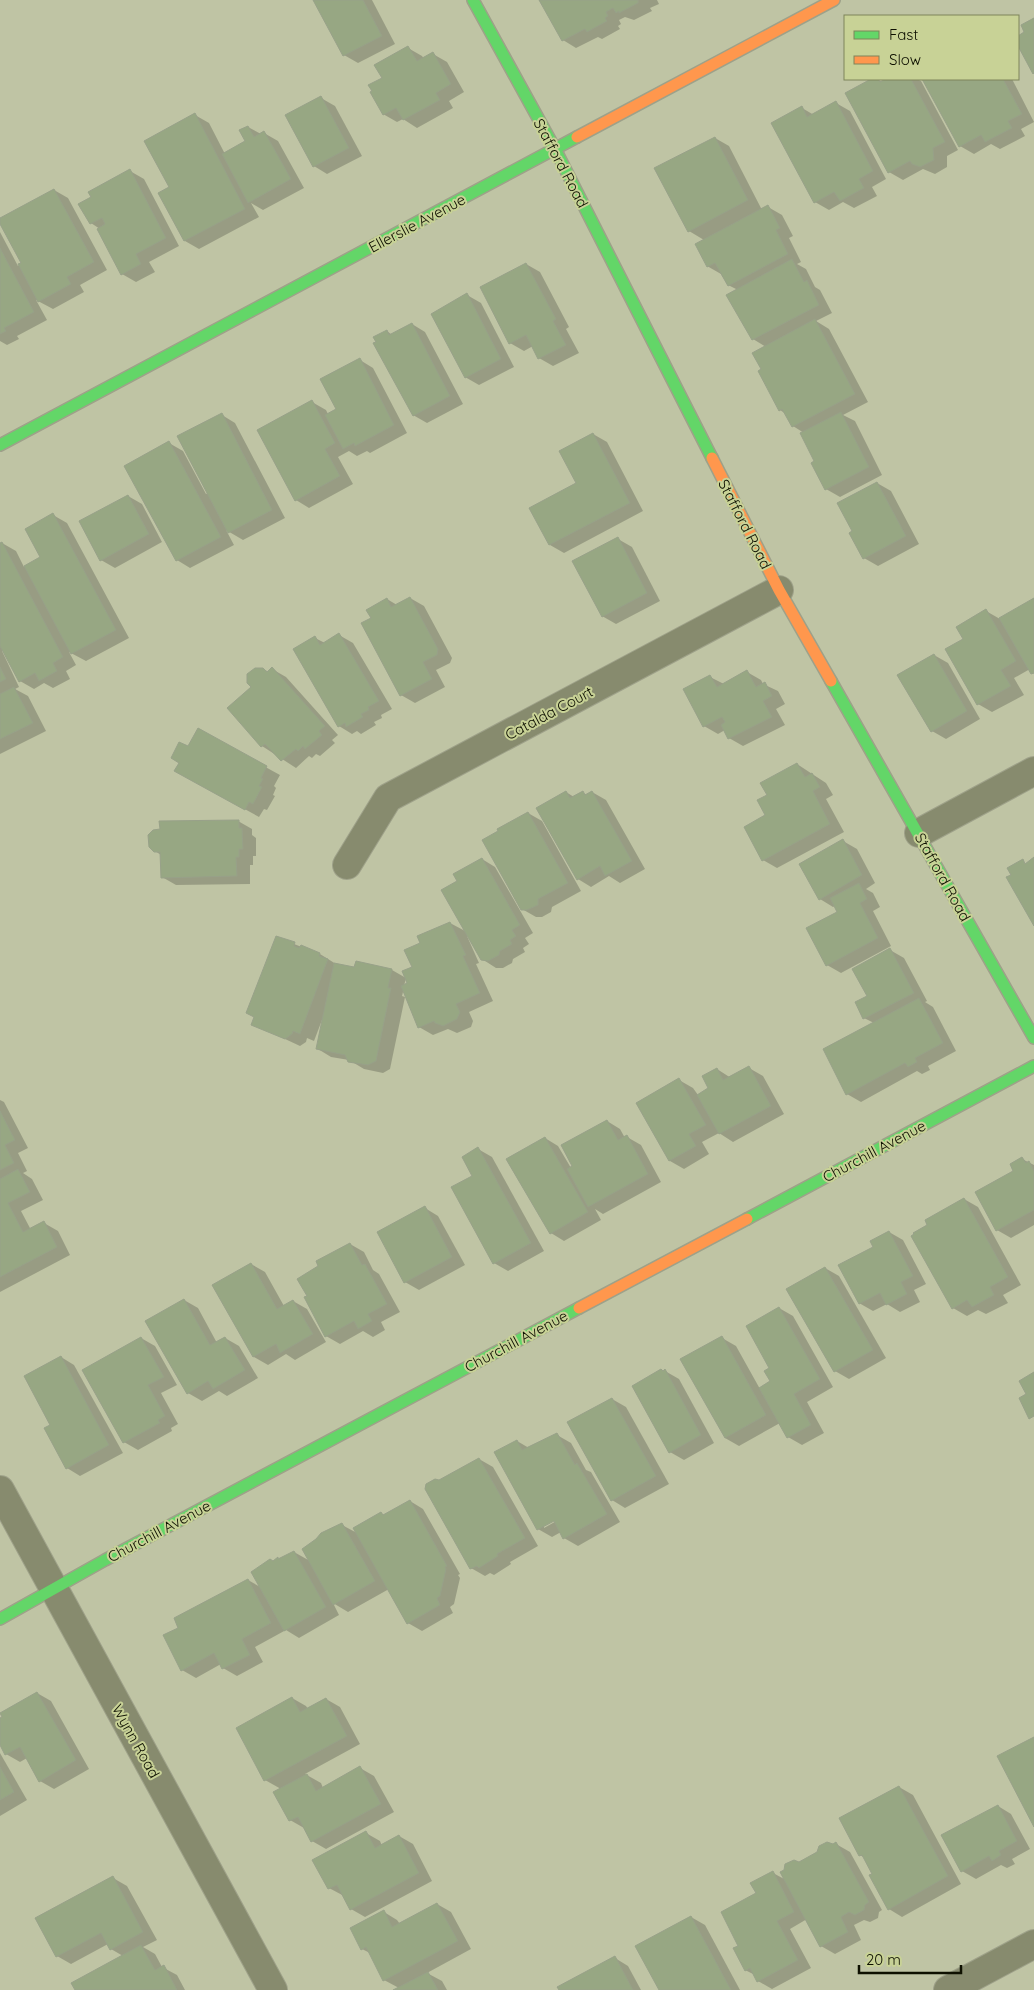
<svg xmlns="http://www.w3.org/2000/svg" width="1034" height="1990" font-family="Quicksand,sans-serif">
<rect width="100%" height="100%" fill="#bfc4a4"/>
<g fill="#0003" fill-rule="evenodd">
<polygon points="315,0 372,0 395,44 358,63 344,55"/>
<polygon points="541,0 657,0 659,4 650,8 652,11 634,20 625,17 619,20 621,24 618,26 620,29 602,39 598,37 576,48 563,40"/>
<polygon points="408,48 422,56 424,59 433,54 447,62 464,92 449,101 453,108 417,128 403,119 397,122 383,114"/>
<polygon points="874,79 883,82 889,79 917,79 921,81 958,150 947,156 947,167 935,174 923,169 903,180 889,172 847,94"/>
<polygon points="924,79 1012,79 1034,122 1021,129 1025,136 1000,149 991,144 974,154 960,146"/>
<polygon points="321,98 335,106 362,156 327,174 314,166"/>
<polygon points="836,103 850,111 886,179 872,187 877,196 854,208 843,202 829,210 815,202 802,108 814,115"/>
<polygon points="195,115 209,123 225,154 247,142 248,127 261,134 264,133 278,141 304,188 263,210 251,203 259,217 199,249 185,241 160,194 170,188"/>
<polygon points="715,138 729,146 762,210 768,207 782,215 793,236 789,238 801,262 797,264 806,269 815,287 820,290 832,313 816,321 829,329 868,402 843,415 855,421 882,475 840,497 826,489 804,433 793,426 786,414 780,410 763,370 766,347 753,339 741,317 738,290 728,285 721,274 707,266 704,240 689,231"/>
<polygon points="130,171 144,179 179,246 149,262 155,272 136,282 122,274 100,229 91,223 92,197"/>
<polygon points="54,190 68,198 107,270 80,285 84,292 53,309 36,300 47,320 17,336 19,339 7,345 0,341 0,232 18,266 22,263 0,219"/>
<polygon points="526,264 540,272 569,327 566,329 579,353 553,366 539,358 533,346 524,351 510,343"/>
<polygon points="467,295 481,303 514,367 479,385 465,377"/>
<polygon points="412,324 425,332 463,404 427,423 413,415 387,331 392,335"/>
<polygon points="360,360 373,368 407,433 370,453 367,451 357,456 349,451 338,457 353,484 309,508 296,500 312,402 326,410 328,414 337,410"/>
<polygon points="222,415 235,423 285,518 243,540 226,530 234,545 190,568 177,560 169,443 183,451 206,494 208,493"/>
<polygon points="593,434 607,442 643,511 564,553 550,545 578,483"/>
<polygon points="877,483 891,491 919,544 878,566 864,558 851,534 854,532"/>
<polygon points="128,496 142,504 162,542 115,568 101,560"/>
<polygon points="53,515 67,523 129,638 86,661 69,652 76,665 66,671 70,679 53,688 44,683 34,689 20,681 4,650 2,651 19,687 15,689 28,696 46,731 0,754 0,544 2,543 16,551 24,567 42,558"/>
<polygon points="618,539 632,547 660,601 616,624 602,616"/>
<polygon points="410,598 424,606 452,658 450,663 436,670 445,687 415,703 401,695 373,619 387,599 397,605"/>
<polygon points="1034,599 1034,674 1030,669 1014,678 1024,695 992,712 978,704 965,639 986,611 1000,619"/>
<polygon points="339,635 353,643 392,709 381,715 382,718 374,722 376,725 361,734 357,731 352,734 339,726 315,638 325,643"/>
<polygon points="934,655 948,663 980,719 946,739 932,731"/>
<polygon points="263,669 269,672 272,669 286,677 338,735 332,740 335,743 320,756 316,754 312,758 309,756 296,768 262,746 228,708 252,687"/>
<polygon points="747,672 761,680 763,684 778,691 785,704 776,709 785,725 743,746 729,738 725,730 718,734 704,726 710,677 724,684"/>
<polygon points="198,730 280,775 274,786 276,788 273,795 275,796 267,810 264,809 259,817 190,779 188,748"/>
<polygon points="797,764 826,783 833,795 826,799 844,832 777,868 763,860 768,795"/>
<polygon points="566,792 574,797 583,793 587,795 592,792 606,800 645,869 620,883 609,876 591,887 578,879"/>
<polygon points="528,813 542,821 581,891 552,907 551,912 542,917 536,917 522,909"/>
<polygon points="238,821 252,829 252,835 256,838 256,856 253,856 253,865 250,865 250,884 176,885 162,877 161,855 155,851"/>
<polygon points="843,841 857,849 875,883 866,889 873,893 880,907 873,911 891,946 841,973 827,965 839,913 835,906 833,907 820,899"/>
<polygon points="482,859 495,867 533,933 525,938 529,944 523,948 525,952 513,959 512,963 503,968 496,968 482,959 468,935 467,936 479,963 476,964 493,1001 469,1012 473,1021 471,1027 457,1033 448,1029 433,1035 419,1027 404,988 402,996 405,997 390,1069 383,1073 364,1069 349,1060 331,1057 318,1049 323,1020 322,1020 314,1041 307,1038 306,1042 300,1046 253,1024 294,944 320,954 336,964 355,968 357,962 392,970 406,978 404,986 409,983 422,943 450,923 467,932 459,882"/>
<polygon points="890,950 904,958 927,1001 925,1002 933,1007 956,1051 928,1066 930,1070 922,1074 917,1071 861,1102 847,1094 874,1023 864,1018 869,996"/>
<polygon points="749,1068 763,1076 784,1114 733,1142 719,1133 702,1142 709,1154 684,1169 670,1161 638,1104 679,1080 693,1088 698,1095 710,1089 717,1069 731,1078"/>
<polygon points="0,1100 4,1102 28,1148 18,1153 27,1171 23,1173 32,1179 43,1200 21,1211 31,1230 44,1223 58,1231 70,1255 0,1292"/>
<polygon points="607,1121 620,1129 625,1138 627,1137 641,1145 661,1182 603,1214 595,1209 601,1220 564,1241 551,1233 545,1138 558,1146 571,1168"/>
<polygon points="478,1149 492,1157 544,1251 508,1271 494,1263 474,1176"/>
<polygon points="1022,1159 1034,1165 1034,1225 1011,1238 997,1230 1015,1171"/>
<polygon points="964,1199 978,1207 1021,1285 1003,1295 1008,1303 986,1314 978,1310 967,1316 953,1308 929,1225"/>
<polygon points="425,1208 438,1216 465,1265 419,1290 405,1282"/>
<polygon points="889,1232 903,1240 926,1284 914,1290 920,1302 900,1312 887,1304 873,1311 859,1303"/>
<polygon points="350,1244 364,1252 373,1270 379,1274 400,1312 381,1322 385,1330 373,1337 363,1331 340,1344 326,1336 309,1296"/>
<polygon points="251,1264 265,1272 284,1306 293,1301 307,1309 326,1342 295,1360 286,1354 268,1365 254,1357 214,1286"/>
<polygon points="825,1268 839,1276 886,1358 849,1379 835,1371 788,1289"/>
<polygon points="184,1300 198,1308 217,1343 225,1338 239,1346 258,1378 227,1396 219,1391 202,1401 188,1393"/>
<polygon points="779,1308 793,1316 833,1387 807,1402 824,1433 802,1445 788,1437 780,1423 739,1446 725,1438 722,1338 736,1346 760,1389 772,1382 771,1369"/>
<polygon points="141,1338 155,1346 177,1385 161,1393 178,1424 171,1428 172,1431 138,1450 124,1442"/>
<polygon points="61,1357 74,1365 123,1453 80,1476 67,1468 52,1425"/>
<polygon points="665,1371 679,1379 714,1443 684,1460 670,1452 663,1372"/>
<polygon points="612,1399 626,1407 669,1484 625,1508 612,1500"/>
<path d="M557,1435L571,1443L586,1470L591,1472L620,1522L578,1546L564,1538L561,1532L552,1537L538,1529L517,1441L529,1448ZM558,1517L560,1519L544,1528V1525Z"/>
<polygon points="479,1459 493,1467 538,1546 510,1562 511,1564 494,1575 490,1573 485,1576 471,1568 440,1481"/>
<polygon points="410,1501 423,1509 460,1574 458,1575 460,1578 454,1604 450,1607 453,1613 422,1631 408,1623 389,1589 348,1612 333,1603 339,1615 299,1638 286,1630 255,1647 263,1662 237,1676 223,1668 221,1664 196,1678 182,1670 180,1628 248,1580 262,1588 273,1562 294,1552 310,1561 317,1540 322,1534 334,1527 342,1525 357,1533 381,1514 384,1515"/>
<polygon points="37,1693 51,1701 89,1769 54,1789 40,1781 27,1758 20,1762 6,1754 0,1743 0,1719"/>
<polygon points="292,1698 306,1706 308,1709 326,1699 340,1707 360,1744 305,1774 321,1783 323,1788 360,1768 374,1776 394,1812 326,1849 312,1841 304,1828 290,1820 281,1789 265,1780"/>
<polygon points="0,1753 27,1800 0,1816"/>
<polygon points="899,1787 913,1795 961,1884 902,1917 889,1909 874,1875 865,1858 860,1855"/>
<polygon points="998,1806 1011,1814 1030,1849 1012,1859 1015,1864 1007,1868 1001,1865 976,1879 962,1871"/>
<polygon points="366,1833 380,1841 382,1846 399,1836 413,1844 432,1881 365,1917 351,1909 344,1896 329,1888"/>
<polygon points="836,1844 850,1852 882,1910 879,1912 878,1918 870,1922 864,1920 854,1925 861,1940 835,1954 821,1946 807,1919 790,1929 811,1968 772,1989 758,1981 755,1975 745,1970 740,1946 757,1894 773,1873 786,1880 799,1863"/>
<polygon points="113,1878 127,1886 157,1940 143,1947 155,1954 162,1967 177,1975 185,1990 77,1990 123,1956 111,1949 108,1944 71,1964 57,1956"/>
<polygon points="437,1904 451,1912 471,1949 427,1973 442,1981 447,1990 395,1990 399,1988 384,1980 370,1953 362,1949 384,1912 397,1920 400,1924"/>
<polygon points="691,1917 705,1925 740,1990 660,1990"/>
<polygon points="615,1958 628,1966 641,1990 560,1990"/>
</g>
<g fill="#97a783" stroke="#98a189">
<polygon points="313,0 363,0 382,36 343,56"/>
<polygon points="539,0 638,0 638,3 619,13 619,11 616,13 613,8 606,12 608,16 605,18 607,21 587,32 585,29 562,41"/>
<polygon points="1034,18 1034,73 1033,74 1018,46 1018,36 1024,32 1021,25"/>
<polygon points="408,46 417,61 433,52 451,84 436,93 440,100 403,120 396,108 383,115 370,92 372,91 368,85 382,78 374,65"/>
<polygon points="871,79 878,79 880,82 886,79 911,79 945,142 933,148 934,160 920,167 912,164 910,161 888,173 845,93"/>
<polygon points="922,79 1003,79 1022,114 1008,121 1012,128 985,142 981,135 959,147"/>
<polygon points="321,96 349,148 313,167 285,115"/>
<polygon points="836,101 873,171 859,179 864,188 840,201 834,192 814,203 771,123 802,106 807,117"/>
<polygon points="195,113 245,209 184,241 158,193 169,187 144,141"/>
<polygon points="248,126 254,137 264,131 291,179 248,203 222,154 245,141 239,130"/>
<polygon points="715,137 748,200 688,232 654,168"/>
<polygon points="130,169 166,238 136,254 141,264 121,275 97,229 105,224 102,218 90,224 78,204 91,197 88,192"/>
<polygon points="54,189 94,262 67,277 71,284 38,302 18,264 21,263 0,224 0,218"/>
<polygon points="768,205 780,228 776,230 788,254 728,286 715,263 707,267 695,244"/>
<polygon points="0,248 34,312 4,328 6,331 0,334"/>
<polygon points="792,259 804,282 807,280 819,305 752,340 726,295"/>
<polygon points="526,263 556,319 553,321 566,345 538,359 526,335 509,344 480,287"/>
<polygon points="467,293 501,359 465,378 431,314"/>
<polygon points="815,319 855,394 792,427 782,409 779,411 758,371 761,369 752,353"/>
<polygon points="412,323 450,396 413,416 373,343 376,342 373,337 387,330 389,335"/>
<polygon points="360,358 394,425 355,446 354,443 343,449 325,415 336,409 320,379"/>
<polygon points="312,400 335,443 325,449 340,476 295,501 257,430"/>
<polygon points="841,412 869,467 825,490 811,463 814,461 800,433"/>
<polygon points="222,413 272,510 228,533 177,436"/>
<polygon points="593,433 630,503 549,545 529,508 576,483 559,451"/>
<polygon points="169,441 221,537 176,561 124,466"/>
<polygon points="877,482 906,536 863,559 849,533 852,531 837,503"/>
<polygon points="128,495 149,534 100,561 79,521"/>
<polygon points="53,513 116,630 71,654 24,566 40,557 25,529"/>
<polygon points="618,537 647,593 602,617 572,561"/>
<polygon points="2,542 63,657 53,663 57,671 39,681 35,673 19,682 0,646 0,543"/>
<polygon points="410,597 438,649 437,655 423,662 432,679 400,696 361,623 371,618 366,610 387,598 391,607"/>
<polygon points="1034,598 1034,673 1031,674 999,618"/>
<polygon points="986,609 1016,661 1001,670 1011,686 977,705 945,649 963,639 956,627"/>
<polygon points="339,633 379,701 368,707 369,710 361,714 363,717 346,727 345,723 338,727 293,649 315,636 320,645"/>
<polygon points="934,654 967,711 931,732 897,675"/>
<polygon points="0,667 6,679 0,682"/>
<polygon points="272,667 325,726 319,731 322,735 305,749 303,746 298,751 296,749 281,761 265,744 261,747 227,708 251,687 247,683 247,674 255,668 263,668 267,672"/>
<polygon points="747,670 756,687 765,682 772,696 763,701 772,717 728,739 721,725 725,722 722,717 703,727 683,689 710,675 717,687"/>
<polygon points="14,687 33,723 0,739 0,694"/>
<polygon points="198,728 267,766 261,778 263,779 259,786 262,787 253,804 249,802 245,810 174,771 179,763 171,758 179,742 188,746"/>
<polygon points="797,763 805,777 812,773 820,787 813,791 830,824 762,861 744,827 765,815 757,800 767,795 760,783"/>
<polygon points="566,791 570,798 583,791 585,795 592,791 632,861 605,876 600,866 577,880 536,808"/>
<polygon points="528,812 568,883 538,899 538,905 527,910 521,910 482,840 498,831 497,829"/>
<polygon points="239,820 239,828 242,828 243,849 239,849 239,857 236,857 237,876 161,878 160,852 154,852 149,847 148,835 153,830 160,829 159,821"/>
<polygon points="843,839 862,875 819,900 799,864"/>
<polygon points="1034,857 1034,926 1006,877 1011,875 1007,868 1023,859 1025,864"/>
<polygon points="482,858 520,925 512,930 516,936 510,940 512,944 500,951 499,955 488,961 481,960 441,890 457,881 453,874"/>
<polygon points="859,883 867,899 860,903 878,938 826,966 806,928 837,912 830,898"/>
<polygon points="450,922 466,955 463,956 480,993 456,1004 460,1012 457,1019 443,1026 435,1023 434,1021 418,1028 401,986 407,983 402,971 412,967 404,950 420,943 417,936"/>
<polygon points="276,936 295,942 294,946 299,948 301,945 320,953 319,956 328,959 300,1034 293,1031 292,1034 285,1039 251,1025 254,1017 246,1013"/>
<polygon points="890,948 914,993 863,1019 855,1002 867,996 852,969"/>
<polygon points="356,961 392,969 388,988 391,988 376,1061 368,1065 348,1062 345,1055 316,1049 334,963 354,967"/>
<polygon points="919,998 943,1043 915,1058 917,1062 908,1067 905,1063 846,1095 823,1049"/>
<polygon points="749,1066 771,1106 719,1134 697,1095 708,1088 702,1076 717,1068 723,1080"/>
<polygon points="679,1078 706,1125 689,1134 696,1146 669,1161 636,1103"/>
<polygon points="0,1111 15,1140 5,1145 14,1163 0,1170"/>
<polygon points="607,1120 618,1140 627,1135 648,1174 588,1207 567,1169 572,1166 561,1145"/>
<polygon points="545,1137 588,1212 550,1234 506,1159"/>
<polygon points="478,1147 531,1243 493,1264 451,1187 472,1176 462,1157"/>
<polygon points="1022,1157 1026,1163 1029,1161 1034,1171 1034,1210 996,1231 975,1192 1013,1171 1010,1164"/>
<polygon points="18,1169 30,1192 8,1203 23,1232 44,1221 57,1247 0,1277 0,1179"/>
<polygon points="964,1198 1008,1277 990,1287 994,1295 972,1307 967,1300 952,1309 911,1236 914,1234 913,1233 927,1225 925,1220"/>
<polygon points="425,1206 452,1257 404,1283 377,1232"/>
<polygon points="889,1231 913,1276 901,1282 907,1294 886,1305 880,1293 859,1304 838,1265 873,1247 870,1241"/>
<polygon points="350,1243 362,1265 365,1264 387,1304 368,1314 372,1321 358,1329 354,1321 325,1337 304,1297 307,1296 297,1279 318,1266 316,1261"/>
<polygon points="251,1263 277,1309 293,1300 313,1334 280,1353 276,1344 253,1357 212,1285"/>
<polygon points="825,1267 873,1350 834,1372 786,1289"/>
<polygon points="184,1299 210,1345 225,1337 245,1370 213,1389 208,1381 187,1394 145,1321"/>
<polygon points="779,1307 820,1379 794,1394 811,1425 787,1438 759,1388 770,1381 764,1371 769,1368 746,1326"/>
<polygon points="722,1336 766,1415 725,1438 680,1359"/>
<polygon points="141,1337 164,1377 148,1385 165,1416 158,1420 160,1423 123,1443 82,1370"/>
<polygon points="61,1356 109,1445 66,1469 44,1428 50,1425 24,1376"/>
<polygon points="661,1369 663,1371 665,1369 701,1435 669,1453 632,1386"/>
<polygon points="1034,1372 1034,1416 1029,1419 1019,1398 1026,1394 1019,1381"/>
<polygon points="612,1398 656,1476 611,1501 567,1422"/>
<polygon points="557,1433 575,1465 577,1463 607,1514 563,1539 554,1521 537,1530 494,1452 517,1440 522,1450"/>
<polygon points="479,1458 525,1538 497,1554 498,1556 479,1568 477,1566 470,1569 425,1489 426,1484 435,1479 439,1480"/>
<polygon points="410,1500 447,1566 445,1567 446,1569 440,1596 437,1598 440,1605 407,1624 353,1528 381,1512 383,1515"/>
<polygon points="342,1523 375,1581 333,1605 302,1549 316,1539 321,1533"/>
<polygon points="294,1551 326,1607 284,1631 251,1572 270,1559 273,1561 278,1557 278,1559"/>
<polygon points="248,1579 271,1623 242,1639 250,1655 222,1669 214,1653 181,1671 163,1635 178,1628 174,1618"/>
<polygon points="37,1692 76,1760 39,1782 20,1747 5,1755 0,1745 0,1718 2,1717 0,1713"/>
<polygon points="292,1697 300,1712 326,1698 347,1736 264,1781 236,1728"/>
<polygon points="1034,1737 1034,1827 997,1756"/>
<polygon points="360,1766 381,1804 311,1842 298,1817 289,1821 273,1792 307,1774 316,1791"/>
<polygon points="0,1767 14,1792 0,1800"/>
<polygon points="899,1786 948,1876 888,1910 869,1875 872,1874 862,1855 859,1856 839,1818"/>
<polygon points="998,1805 1017,1841 999,1851 1001,1855 992,1861 989,1856 961,1872 941,1835"/>
<polygon points="366,1831 375,1848 399,1835 419,1873 350,1910 337,1885 328,1889 312,1860"/>
<polygon points="827,1842 833,1844 836,1842 869,1902 865,1905 864,1910 855,1915 849,1912 841,1917 848,1932 820,1947 780,1872 784,1870 785,1864 794,1860 799,1862 817,1852 819,1846"/>
<polygon points="773,1871 794,1912 777,1921 798,1960 757,1982 750,1968 745,1971 733,1948 738,1946 721,1912 756,1893 750,1883"/>
<polygon points="113,1876 143,1932 110,1950 101,1933 56,1957 35,1918"/>
<polygon points="437,1903 458,1941 383,1981 366,1947 361,1950 350,1928 384,1910 392,1927"/>
<polygon points="691,1916 731,1990 659,1990 635,1946"/>
<polygon points="141,1945 155,1970 164,1965 177,1990 75,1990 71,1983"/>
<polygon points="615,1956 633,1990 559,1990 557,1987"/>
<polygon points="428,1972 438,1990 393,1990"/>
</g>
<g fill="none" stroke-linecap="round" stroke-linejoin="round">
<g stroke="#9ea189" stroke-width="30">
<g id="street">
<polyline points="919,833 1034,771"/>
<polyline points="347,865 388,798 779,590"/>
<polyline points="0,1490 273,1990"/>
<polyline points="948,1990 1034,1944"/>
</g>
</g>
<g stroke="#9ea189" stroke-width="14">
<g id="fast">
<polyline points="473,0 555,149 712,458"/>
<polyline points="0,445 577,137"/>
<polyline points="831,681 1034,1038"/>
<polyline points="747,1219 1034,1066"/>
<polyline points="0,1619 105,1560 579,1308"/>
</g>
</g>
<g stroke="#9ea189" stroke-width="14">
<g id="slow">
<polyline points="577,137 834,0"/>
<polyline points="712,458 779,590 831,681"/>
<polyline points="579,1308 747,1219"/>
</g>
</g>
<use href="#street" stroke="#878b6e" stroke-width="28"/>
<use href="#fast" stroke="#63d668" stroke-width="11"/>
<use href="#slow" stroke="#ff974d" stroke-width="11"/>
</g>
<g text-anchor="middle" dominant-baseline="central" stroke-width="4" stroke-linejoin="round" paint-order="stroke">
<g font-size="15" fill="#0e1000" stroke="#c8d296">
<text transform="translate(561 163) rotate(62)">Stafford Road</text>
<text transform="translate(417 223) rotate(-28)">Ellerslie Avenue</text>
<text transform="translate(745 524) rotate(63)">Stafford Road</text>
<text transform="translate(549 713) rotate(-28)">Catalda Court</text>
<text transform="translate(943 877) rotate(61)">Stafford Road</text>
<text transform="translate(874 1151) rotate(-28)">Churchill Avenue</text>
<text transform="translate(516 1341) rotate(-28)">Churchill Avenue</text>
<text transform="translate(159 1531) rotate(-28)">Churchill Avenue</text>
<text transform="translate(136 1741) rotate(61)">Wynn Road</text>
</g>
</g>
<rect x="844" y="15" width="175" height="65" fill="#c8d296" stroke="#7e845a"/>
<rect x="854" y="31" width="25" height="8" fill="#63d668" stroke="#7e845a"/>
<text x="889" y="40" font-size="15" fill="#0e1000">Fast</text>
<rect x="854" y="56" width="25" height="8" fill="#ff974d" stroke="#7e845a"/>
<text x="889" y="65" font-size="15" fill="#0e1000">Slow</text>
<path d="M859 1965v8h102v-8" fill="none" stroke="#0e1000" stroke-width="2.5"/>
<text x="866" y="1965" font-size="15" fill="#0e1000" stroke="#c8d296" stroke-width="4" paint-order="stroke">20 m</text>
</svg>
